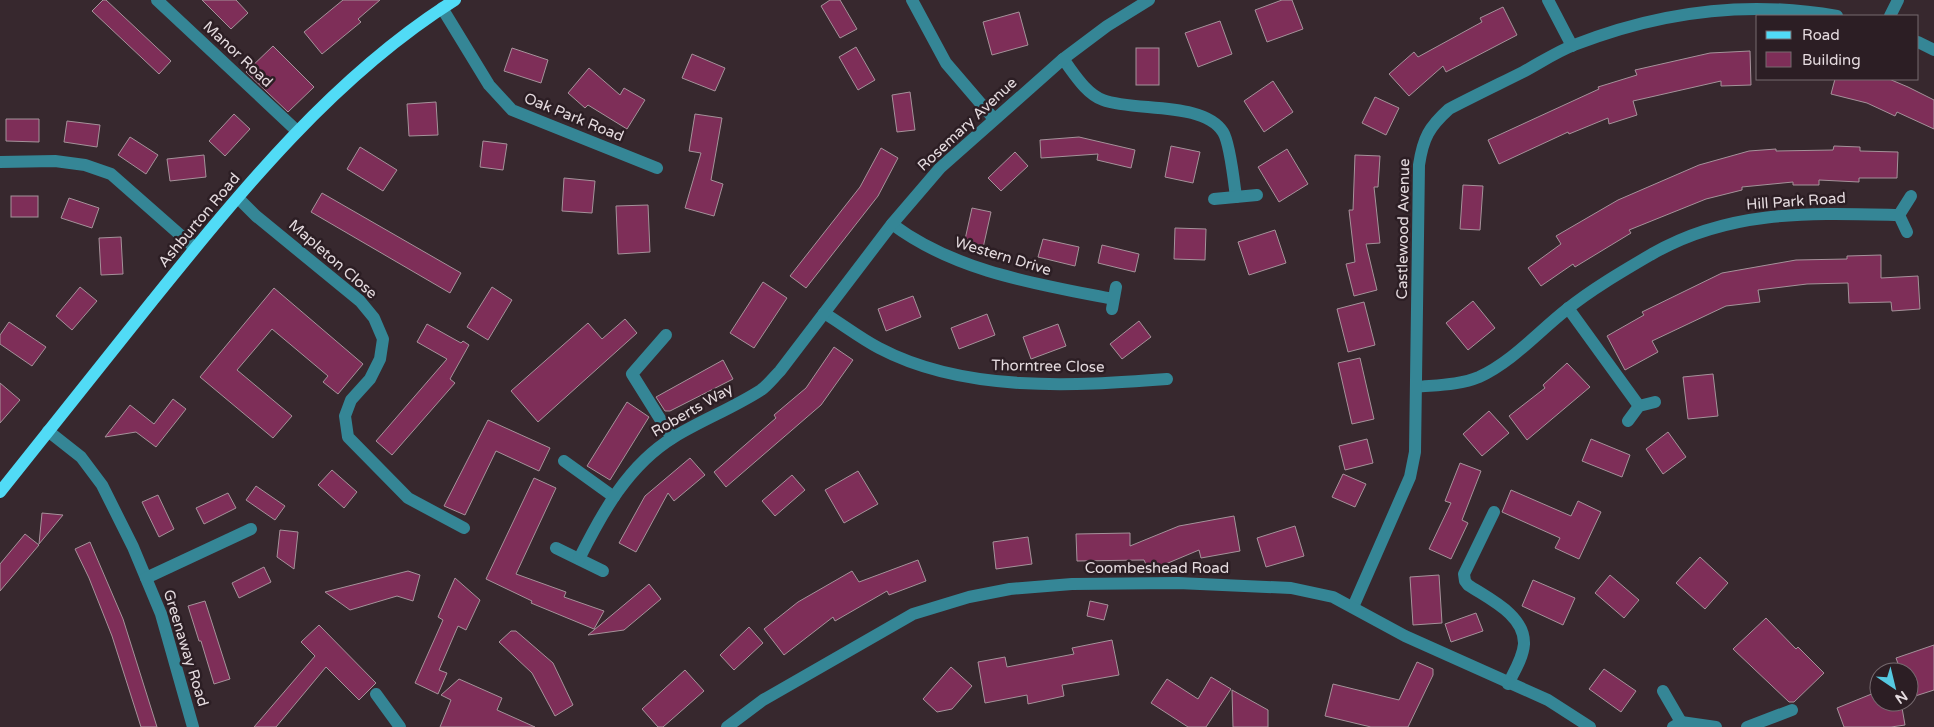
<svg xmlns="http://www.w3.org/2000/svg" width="1934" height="727" font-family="'Varela Round',sans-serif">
<rect width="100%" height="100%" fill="#37282e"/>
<g fill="#7e2e58" stroke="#a5929a">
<polygon points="103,0 106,0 171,61 159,74 92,11"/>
<polygon points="202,0 236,0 248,13 231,29"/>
<polygon points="343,0 380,0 358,19 361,22 322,54 304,32"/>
<polygon points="830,0 840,0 857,29 840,38 821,6"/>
<polygon points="1282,0 1292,0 1303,29 1267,42 1255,10"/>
<polygon points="1503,7 1517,35 1446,72 1443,66 1409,96 1389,74 1414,52 1418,57 1482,22 1480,18"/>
<polygon points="1019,12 1028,45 992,55 983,22"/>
<polygon points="1220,21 1232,54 1198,67 1185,33"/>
<polygon points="273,46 314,87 288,112 246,72"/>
<polygon points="856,47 875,80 858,90 839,57"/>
<polygon points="512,48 548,60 541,83 504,71"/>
<rect x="1136" y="48" width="23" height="37"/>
<polygon points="1750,51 1751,85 1721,86 1721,81 1633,101 1637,115 1609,124 1608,118 1569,134 1568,132 1499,164 1488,140 1599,89 1598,87 1637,75 1635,70 1710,53"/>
<polygon points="692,54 725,68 715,91 682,78"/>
<polygon points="589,68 620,95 624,88 645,100 627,129 588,105 585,108 568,93"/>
<polygon points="1835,79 1889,79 1908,87 1934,100 1934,129 1897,112 1895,116 1867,103 1831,94"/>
<polygon points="1273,81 1293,112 1264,132 1244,101"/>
<polygon points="910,92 915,130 897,132 892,95"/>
<polygon points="1375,97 1399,108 1386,135 1362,123"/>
<polygon points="436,102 438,135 409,136 407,104"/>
<polygon points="234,114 250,129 225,156 209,141"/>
<polygon points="695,114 722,118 711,180 723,184 714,216 685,208 701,153 689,151"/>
<polygon points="6,119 39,119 39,142 6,141"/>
<polygon points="67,121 100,125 97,147 64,142"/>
<polygon points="130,137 158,155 146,174 118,155"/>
<polygon points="1079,137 1135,150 1131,168 1097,160 1098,154 1041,158 1040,140"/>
<polygon points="483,141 507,144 503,170 480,167"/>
<polygon points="1171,146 1200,152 1193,183 1165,177"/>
<polygon points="1834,146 1860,147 1860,151 1898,152 1897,178 1859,178 1859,182 1819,180 1819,185 1793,185 1793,182 1742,187 1742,190 1706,199 1629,230 1631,233 1575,267 1573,264 1541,286 1528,268 1561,244 1556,236 1618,200 1699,165 1749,151 1776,149 1776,151 1833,150"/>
<polygon points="360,147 397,170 383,191 347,169"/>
<polygon points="881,148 898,158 878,196 806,288 790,276 860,187"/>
<polygon points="1287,149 1308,184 1279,202 1258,167"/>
<polygon points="1015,152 1028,166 1001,191 988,178"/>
<polygon points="204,155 206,177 170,181 167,159"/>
<polygon points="1355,155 1380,156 1378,187 1374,187 1380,243 1366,244 1377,290 1354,296 1346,264 1355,262 1349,210 1353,210"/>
<polygon points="564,178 595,181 592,213 562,211"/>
<polygon points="1463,185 1483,186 1480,230 1460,229"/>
<polygon points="322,193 461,273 450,293 311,212"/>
<rect x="11" y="196" width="27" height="21"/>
<polygon points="69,198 99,208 92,228 61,218"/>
<polygon points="648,205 650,252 618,254 616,206"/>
<polygon points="972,208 991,212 983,248 964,244"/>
<polygon points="1175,228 1206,229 1205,260 1174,259"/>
<polygon points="1275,230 1286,263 1249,275 1238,242"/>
<polygon points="121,237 123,274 101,275 99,238"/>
<polygon points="1043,239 1079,247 1075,266 1038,257"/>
<polygon points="1102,245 1139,254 1135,272 1098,263"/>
<polygon points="1881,255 1881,278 1918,276 1920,309 1892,311 1891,302 1849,303 1848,283 1807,284 1758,290 1760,302 1726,306 1652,341 1658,352 1625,370 1607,336 1644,315 1642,312 1722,273 1796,260 1847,259 1847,256"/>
<polygon points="763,282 787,298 754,348 730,333"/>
<polygon points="80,287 97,301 72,330 56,316"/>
<polygon points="492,287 512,300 488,340 467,327"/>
<polygon points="274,288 363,364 338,394 323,382 328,376 272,329 237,370 292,416 273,438 200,377"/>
<polygon points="913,296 921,317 886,331 878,309"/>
<polygon points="1473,301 1495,328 1468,350 1446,323"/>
<polygon points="1364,302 1375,345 1348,352 1337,309"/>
<polygon points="987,314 995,335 959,349 951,328"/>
<polygon points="625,319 637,333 538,422 511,391 588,323 602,339"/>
<polygon points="1139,321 1151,337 1122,359 1110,344"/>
<polygon points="9,322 46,347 32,366 0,344 0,335"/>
<polygon points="427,324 461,343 463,341 469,345 450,379 455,383 392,455 376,441 447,359 417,342"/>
<polygon points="1058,324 1066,346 1031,359 1023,337"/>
<polygon points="834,347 853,360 821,405 726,487 714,472 776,418 774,415 806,388"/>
<polygon points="1360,358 1374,419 1352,424 1338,363"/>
<polygon points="723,360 733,379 670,411 665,411 656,397"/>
<polygon points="1567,363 1590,387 1527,440 1509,416 1545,388 1543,385"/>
<polygon points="1713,374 1718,416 1688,419 1683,377"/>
<polygon points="0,383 20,400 0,423"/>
<polygon points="173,399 186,409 156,447 136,432 105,437 130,405 154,424"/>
<polygon points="627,402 649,417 610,480 587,466"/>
<polygon points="1489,411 1509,433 1482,456 1463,434"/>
<polygon points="488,420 550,448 539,471 496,451 465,515 444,506"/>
<polygon points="1668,432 1686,457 1663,474 1646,449"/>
<polygon points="1367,439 1373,463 1345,470 1339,446"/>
<polygon points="1591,439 1630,455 1622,477 1582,461"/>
<polygon points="690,458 705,475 674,501 668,493 636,552 619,543 645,496"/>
<polygon points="1460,463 1481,471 1462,520 1468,523 1451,559 1429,549 1451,503 1445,501"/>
<polygon points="332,470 357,492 344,508 318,485"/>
<polygon points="858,471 878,504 844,523 825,490"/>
<polygon points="1343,474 1366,484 1355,507 1332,497"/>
<polygon points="792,475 805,490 775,516 762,501"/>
<polygon points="534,478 556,488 516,574 566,592 564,597 604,611 594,629 531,603 532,601 486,579"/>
<polygon points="256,486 285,506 275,520 246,500"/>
<polygon points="1511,490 1571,516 1578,501 1601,512 1579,559 1555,548 1560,538 1502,512"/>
<polygon points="228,493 236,508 204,524 196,508"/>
<polygon points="158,495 174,529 159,537 142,502"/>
<polygon points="42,513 63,515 39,544"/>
<polygon points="1234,516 1240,551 1201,558 1199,550 1149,571 1144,560 1077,561 1076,534 1130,533 1130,546 1179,526"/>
<polygon points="1295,526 1304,556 1266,567 1257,538"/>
<polygon points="280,530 298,532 294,569 277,557"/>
<polygon points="25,534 39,545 0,591 0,564"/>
<polygon points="1028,537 1032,564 996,569 993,542"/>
<polygon points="90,542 123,619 157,727 141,727 112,636 89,578 75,549"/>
<polygon points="1700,557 1728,583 1705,609 1676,583"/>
<polygon points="918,560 926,581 889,595 887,591 835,621 833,617 784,655 764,629 798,602 852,571 859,582"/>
<polygon points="264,567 271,582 239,598 232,583"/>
<polygon points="408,571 420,575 413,601 397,596 350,610 325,592"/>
<polygon points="1439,575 1442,623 1413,625 1410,577"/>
<polygon points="1610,575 1639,600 1624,618 1595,593"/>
<polygon points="455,578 480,600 466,630 458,626 439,670 447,673 438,694 415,683 443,620 438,617"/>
<polygon points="1533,580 1575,598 1563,625 1522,606"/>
<polygon points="649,584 661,599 624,630 588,635"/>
<polygon points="205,601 230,679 214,684 201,641 199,641 188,606"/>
<polygon points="1090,601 1108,605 1104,620 1087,616"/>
<polygon points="1476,613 1483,631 1451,642 1445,624"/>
<polygon points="1766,618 1796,649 1798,647 1824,673 1794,702 1789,702 1733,649"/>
<polygon points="319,625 376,683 359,700 326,667 276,727 254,727 315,656 301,642"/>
<polygon points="749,627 763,643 734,670 720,655"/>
<polygon points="511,631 516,631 553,663 573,705 555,716 532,673 499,642"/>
<polygon points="1112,640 1119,675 1062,685 1064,696 1028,704 1027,695 985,703 978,662 1005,657 1007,667 1074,654 1072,648"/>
<polygon points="1934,645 1934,690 1909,698 1909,672 1901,672 1896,658"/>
<polygon points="1417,662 1433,669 1433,675 1408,727 1371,727 1325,716 1333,684 1399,700"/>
<polygon points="951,667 972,686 952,709 937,712 923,699"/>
<polygon points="1604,669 1636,691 1621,712 1589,689"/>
<polygon points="685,670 704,691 663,727 658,727 642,709"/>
<polygon points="1211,677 1231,689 1206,727 1188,727 1151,703 1167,679 1198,699"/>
<polygon points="459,679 502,698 497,710 535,727 440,727 451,700 441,695"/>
<polygon points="1232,690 1268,710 1268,727 1233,727"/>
<polygon points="1879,691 1879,702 1901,702 1905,725 1891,727 1844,727 1837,708"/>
</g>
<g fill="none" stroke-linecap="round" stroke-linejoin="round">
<g stroke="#358696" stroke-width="12">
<polyline points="157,0 297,131"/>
<polyline points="912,0 946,63 994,119"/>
<polyline points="1548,0 1572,46"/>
<polyline points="442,8 489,85 512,110 657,168"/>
<polyline points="1890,16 1898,0"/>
<polyline points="1918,42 1934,50"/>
<path d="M1063,59C1074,73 1085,93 1103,100C1135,112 1203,101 1223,132C1230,143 1234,182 1236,197"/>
<polyline points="0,162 55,161 85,165 111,174 195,248"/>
<polyline points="238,198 256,216 360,301 374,318 383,339 380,359 370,379 351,400 345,416 348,437 408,498 464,528"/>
<polyline points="1214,199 1257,195"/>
<path d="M892,224C956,272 1037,284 1113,299"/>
<polyline points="1907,232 1899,215 1911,196"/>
<polyline points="1568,308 1639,406"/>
<polyline points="1112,309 1116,287"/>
<path d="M824,313C842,324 860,338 879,348C964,393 1074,386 1167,379"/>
<polyline points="666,335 632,374 672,438"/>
<path d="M1416,387C1436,385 1460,385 1479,377C1512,362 1538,332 1566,310C1592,289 1623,271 1652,254C1730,209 1812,213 1899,215"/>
<polyline points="1628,421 1639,406 1655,402"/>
<polyline points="48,431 81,457 102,485 133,547 161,614 193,727"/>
<polyline points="564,461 614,497"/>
<path d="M1494,512L1464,574L1465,581L1468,585C1489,599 1525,615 1524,644C1523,658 1514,672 1508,684"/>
<polyline points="556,548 603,571"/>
<path d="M579,559C602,513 628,465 674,437C702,420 733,408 761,390C768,385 774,377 780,371L892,224L940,168L1063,59L1107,26L1149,0"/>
<polyline points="146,578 251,529"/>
<path d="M1353,607L1410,477L1415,452L1419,165C1423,138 1429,127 1449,109C1474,96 1499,84 1523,72C1540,63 1556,52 1574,45C1658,12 1747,0 1837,16"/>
<polyline points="1663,691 1681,722"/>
<polyline points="376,694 400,727"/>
<polyline points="727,727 763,700 913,614 969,597 1010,589 1072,584 1178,583 1291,588 1333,597 1405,636 1548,700 1590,727"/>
<polyline points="1673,727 1681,722 1716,727"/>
<polyline points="1747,727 1792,710"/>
</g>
<path stroke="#51dbf6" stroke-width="12" d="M0,492C51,428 102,364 153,300C242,190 334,76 455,0"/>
</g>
<g text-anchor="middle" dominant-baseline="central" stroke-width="5" stroke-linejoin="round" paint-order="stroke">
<g font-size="15" fill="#e5dbdf" stroke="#2c1e24">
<text transform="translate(238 54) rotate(43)">Manor Road</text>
<text transform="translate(574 117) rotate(22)">Oak Park Road</text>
<text transform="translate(967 124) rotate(-43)">Rosemary Avenue</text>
<text transform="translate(1796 201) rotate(-4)">Hill Park Road</text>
<text transform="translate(199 220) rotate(-50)">Ashburton Road</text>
<text transform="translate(1403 229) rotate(-89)">Castlewood Avenue</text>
<text transform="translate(1003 256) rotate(17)">Western Drive</text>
<text transform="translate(333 259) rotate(41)">Mapleton Close</text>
<text transform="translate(1048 366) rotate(1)">Thorntree Close</text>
<text transform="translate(692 410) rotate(-30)">Roberts Way</text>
<text x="1157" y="568">Coombeshead Road</text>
<text transform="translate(186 648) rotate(73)">Greenaway Road</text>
</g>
</g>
<rect x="1756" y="15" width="162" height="65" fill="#2c1e24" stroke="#766a6f"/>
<rect x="1766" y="31" width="25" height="8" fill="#51dbf6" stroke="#766a6f"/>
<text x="1802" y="40" font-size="15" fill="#e5dbdf">Road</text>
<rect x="1766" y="52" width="25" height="15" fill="#7e2e58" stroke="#766a6f"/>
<text x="1802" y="65" font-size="15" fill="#e5dbdf">Building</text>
<g transform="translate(1894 687) rotate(145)"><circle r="24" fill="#2c1e24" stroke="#766a6f"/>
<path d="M0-4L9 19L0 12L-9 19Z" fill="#56c9e1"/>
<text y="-8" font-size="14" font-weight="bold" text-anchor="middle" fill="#e5dbdf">N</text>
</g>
</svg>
